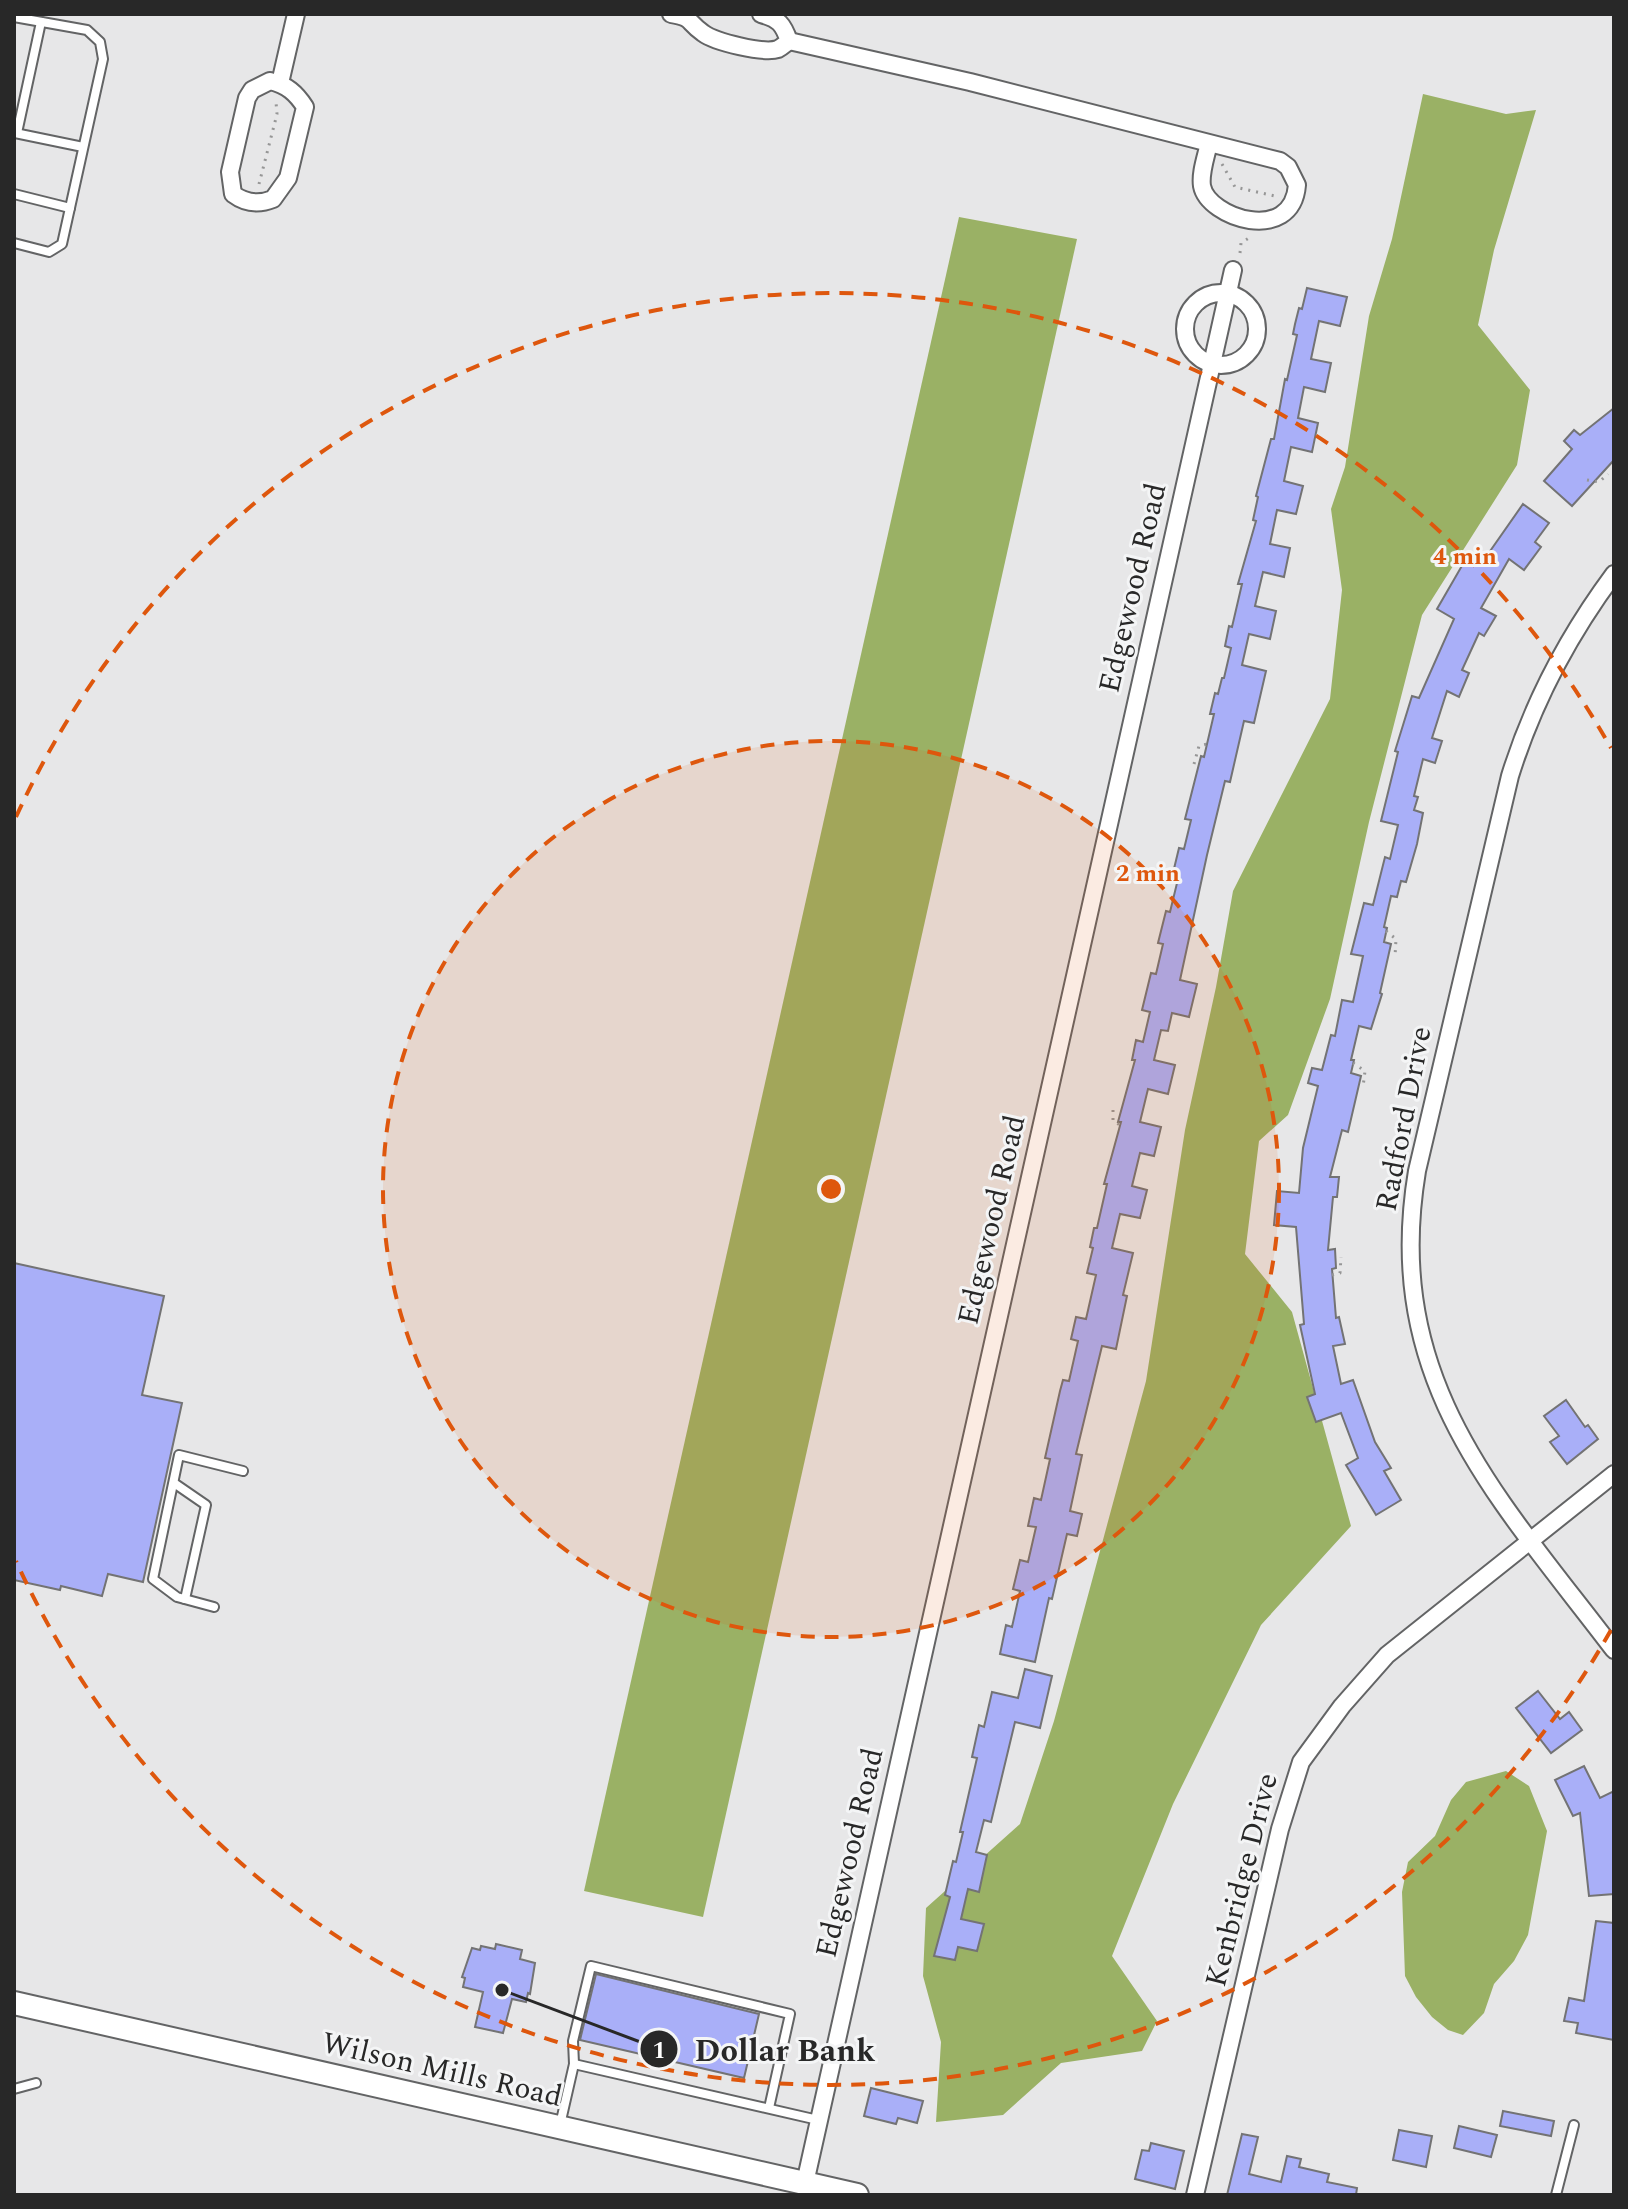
<svg xmlns="http://www.w3.org/2000/svg" width="1628" height="2209" font-family="Spectral,serif">
<rect width="100%" height="100%" fill="#e7e7e8"/>
<g fill="#9ab165">
<polygon points="1423,94 1506,114 1536,110 1494,250 1478,325 1530,390 1517,465 1422,615 1369,822 1330,999 1288,1115 1259,1141 1245,1254 1292,1312 1351,1526 1261,1625 1173,1804 1112,1956 1157,2021 1142,2051 1061,2063 1003,2115 936,2122 941,2042 923,1976 926,1908 1020,1824 1054,1721 1146,1381 1185,1130 1216,987 1233,891 1330,699 1342,590 1331,509 1345,467 1369,316 1392,239"/>
<polygon points="959,217 1077,239 703,1917 584,1891"/>
<polygon points="1506,1771 1529,1786 1547,1831 1528,1935 1514,1961 1494,1984 1484,2013 1463,2035 1448,2030 1432,2017 1416,1997 1405,1976 1402,1892 1408,1862 1435,1836 1451,1800 1466,1782"/>
</g>
<g fill="#a9aff8" stroke="#737374" stroke-width="2">
<polygon points="1307,288 1347,297 1340,326 1319,321 1311,359 1331,363 1325,392 1304,387 1298,418 1318,423 1312,452 1291,447 1284,481 1303,486 1296,514 1277,510 1270,544 1290,548 1284,577 1263,572 1255,606 1276,611 1270,639 1249,634 1242,665 1266,671 1254,723 1244,721 1230,782 1225,781 1207,855 1180,980 1197,984 1189,1017 1172,1013 1168,1031 1161,1030 1154,1060 1175,1065 1168,1094 1148,1089 1140,1122 1161,1127 1154,1156 1140,1153 1132,1186 1147,1190 1140,1218 1120,1214 1112,1248 1133,1253 1123,1295 1127,1296 1116,1349 1102,1346 1076,1454 1082,1455 1070,1511 1082,1514 1077,1536 1067,1534 1052,1599 1049,1598 1035,1662 1000,1654 1006,1625 1012,1627 1020,1591 1013,1589 1020,1560 1028,1562 1036,1527 1028,1526 1034,1498 1041,1500 1050,1459 1045,1458 1060,1391 1063,1380 1069,1381 1078,1341 1071,1339 1076,1317 1086,1319 1096,1275 1087,1273 1093,1248 1090,1247 1094,1228 1097,1228 1107,1184 1104,1184 1121,1122 1118,1122 1135,1060 1132,1060 1136,1040 1143,1042 1150,1012 1142,1010 1151,973 1156,974 1163,944 1158,943 1166,911 1170,912 1178,879 1172,877 1179,848 1184,849 1191,820 1185,819 1201,756 1204,757 1214,714 1210,714 1215,693 1218,694 1222,678 1224,678 1231,648 1225,646 1229,626 1232,627 1242,584 1238,584 1256,521 1253,520 1258,497 1256,496 1271,439 1274,439 1285,379 1287,380 1297,335 1293,334 1295,324 1299,308 1302,309"/>
<polygon points="1614,408 1614,460 1572,506 1544,481 1572,449 1564,441 1574,430 1580,435"/>
<polygon points="1523,504 1549,523 1535,542 1541,547 1524,570 1509,559 1481,608 1496,616 1484,636 1479,633 1462,670 1469,673 1459,697 1447,691 1432,738 1442,741 1435,763 1423,759 1414,796 1418,797 1414,810 1423,813 1417,844 1406,882 1401,881 1397,897 1391,896 1384,927 1387,928 1384,942 1391,944 1380,993 1382,994 1371,1029 1359,1026 1351,1060 1354,1060 1351,1073 1361,1076 1348,1132 1342,1130 1330,1177 1339,1177 1337,1197 1333,1197 1328,1250 1335,1249 1336,1268 1332,1269 1336,1318 1339,1317 1345,1344 1333,1346 1341,1384 1353,1380 1375,1442 1391,1468 1384,1471 1401,1500 1376,1515 1346,1465 1358,1458 1341,1413 1316,1422 1307,1397 1315,1394 1300,1325 1304,1324 1296,1227 1274,1225 1277,1191 1299,1193 1303,1148 1318,1086 1308,1083 1312,1068 1322,1070 1331,1035 1335,1036 1342,1000 1353,1002 1363,956 1351,954 1364,903 1373,905 1385,857 1390,859 1398,825 1381,821 1398,752 1395,751 1412,696 1419,698 1454,619 1437,609 1467,557 1481,564"/>
<polygon points="14,1263 164,1296 142,1395 182,1403 143,1582 108,1574 102,1596 61,1586 60,1590 14,1580"/>
<polygon points="1566,1400 1585,1427 1588,1425 1598,1439 1567,1464 1550,1442 1559,1436 1544,1416"/>
<polygon points="1025,1669 1052,1676 1040,1728 1015,1722 991,1822 984,1820 976,1852 987,1855 979,1892 968,1889 961,1919 984,1924 977,1951 958,1947 955,1960 934,1956 950,1897 945,1895 953,1861 956,1862 963,1832 960,1832 977,1758 972,1757 979,1725 984,1727 992,1692 1018,1698"/>
<polygon points="1538,1691 1560,1719 1569,1712 1582,1730 1551,1753 1516,1708"/>
<polygon points="1584,1766 1600,1798 1614,1791 1614,1894 1589,1896 1580,1813 1573,1816 1555,1780"/>
<polygon points="1596,1921 1614,1923 1614,2040 1576,2033 1578,2023 1564,2021 1569,1998 1584,2001"/>
<polygon points="496,1944 522,1950 520,1959 535,1963 530,1994 528,1993 526,2002 512,1999 503,2033 475,2027 483,1992 463,1987 465,1978 462,1977 472,1948 480,1950 481,1946 495,1949"/>
<polygon points="596,1974 759,2014 744,2078 580,2040"/>
<polygon points="871,2088 923,2101 917,2123 898,2118 896,2124 864,2116"/>
<polygon points="1503,2111 1554,2121 1551,2136 1500,2126"/>
<polygon points="1459,2126 1497,2135 1491,2157 1454,2148"/>
<polygon points="1399,2130 1432,2136 1426,2167 1393,2160"/>
<polygon points="1242,2134 1258,2137 1249,2174 1281,2182 1287,2156 1301,2159 1299,2167 1329,2174 1327,2182 1357,2188 1356,2195 1227,2195"/>
<polygon points="1151,2143 1184,2151 1175,2189 1135,2179 1142,2150 1149,2151"/>
</g>
<g fill="none" stroke-linecap="round" stroke-linejoin="round">
<g stroke="#636465" stroke-width="12">
<g id="service">
<polyline points="14,17 87,30 100,42 103,59 62,244 49,252 14,243"/>
<polyline points="15,133 83,147"/>
<polyline points="17,133 41,22"/>
<polyline points="14,194 70,208"/>
<polyline points="174,1483 206,1505 185,1599"/>
<polyline points="214,1607 177,1597 153,1579 179,1455 243,1471"/>
<polyline points="574,2064 818,2120"/>
<polyline points="14,2089 36,2083"/>
<polyline points="560,2125 574,2064 573,2041 591,1966 790,2014 769,2108"/>
<polyline points="1556,2195 1574,2125"/>
</g>
</g>
<g stroke="#636465" stroke-width="20">
<g id="minor">
<path d="M671,14C694,18 686,21 703,33C715,42 764,54 778,49C782,47 785,44 789,41C783,24 779,19 761,14"/>
<path d="M789,41L970,82L1280,161L1288,167L1297,185C1292,245 1208,218 1202,186C1200,173 1206,157 1209,143"/>
<path d="M270,81C287,85 296,93 305,107L288,178L273,199C258,205 245,203 233,194L230,172L247,98L252,90Z"/>
<polyline points="280,83 296,14"/>
<circle cx="1221" cy="329" r="36"/>
<path d="M1614,574C1568,636 1533,702 1510,776L1417,1171C1382,1381 1497,1496 1614,1650"/>
<polyline points="805,2183 1233,270"/>
<polyline points="1195,2195 1280,1829 1301,1762 1342,1706 1387,1655 1614,1474"/>
</g>
</g>
<g stroke="#636465" stroke-width="26">
<polyline id="secondary" points="14,2003 857,2195"/>
</g>
<g stroke="#969696" stroke-width="3" stroke-dasharray="2 6" stroke-linecap="butt">
<polyline points="1222,164 1235,187 1275,196"/>
<polyline points="259,184 277,114 276,102"/>
<polyline points="1240,253 1241,243 1249,238"/>
<polyline points="1587,480 1599,482 1608,474"/>
<polyline points="1194,764 1199,746 1207,744"/>
<polyline points="1386,931 1396,939 1395,957"/>
<polyline points="1353,1063 1365,1071 1363,1087"/>
<polyline points="1113,1110 1113,1121 1120,1125"/>
<polyline points="1332,1275 1340,1273 1341,1257"/>
</g>
<use href="#service" stroke="#fff" stroke-width="8"/>
<use href="#minor" stroke="#fff" stroke-width="16"/>
<use href="#secondary" stroke="#fff" stroke-width="22"/>
</g>
<circle cx="831" cy="1189" r="448" fill="#de570d" fill-opacity=".12"/>
<g fill="none" stroke="#de570d" stroke-width="4" stroke-dasharray="14 10">
<circle cx="831" cy="1189" r="448"/>
<path d="M1611 1630A896 896 0 0 1 16 1561M16 817A896 896 0 0 1 1611 748"/>
</g>
<g text-anchor="middle" dominant-baseline="central" stroke-width="6" stroke-linejoin="round" paint-order="stroke">
<g font-size="30" fill="#282828" stroke="#f4f5f6">
<text transform="translate(1133 588) rotate(-77)">Edgewood Road</text>
<text transform="translate(1404 1119) rotate(-79)">Radford Drive</text>
<text transform="translate(992 1220) rotate(-77)">Edgewood Road</text>
<text transform="translate(850 1853) rotate(-77)">Edgewood Road</text>
<text transform="translate(1242 1880) rotate(-76)">Kenbridge Drive</text>
<text transform="translate(442 2070) rotate(13)">Wilson Mills Road</text>
</g>
</g>
<circle cx="831" cy="1189" r="12" fill="#de570d" stroke="#f4f5f6" stroke-width="4"/>
<g font-size="24" text-anchor="middle" font-weight="bold" fill="#de570d" stroke="#f4f5f6" stroke-width="6" stroke-linejoin="round" paint-order="stroke">
<text x="1465" y="564">4 min</text>
<text x="1148" y="881">2 min</text>
</g>
<path fill="none" stroke="#282828" stroke-width="3" d="M502 1990L659 2049"/>
<g fill="#282828" stroke="#f4f5f6" stroke-width="3">
<circle cx="502" cy="1990" r="8"/>
<circle cx="659" cy="2049" r="20"/>
</g>
<g font-size="24" text-anchor="middle" font-weight="bold" fill="#fff">
<text x="659" y="2058">1</text>
</g>
<g font-size="32" text-anchor="middle" font-weight="bold" fill="#282828" stroke="#f4f5f6" stroke-width="6" stroke-linejoin="round" paint-order="stroke">
<text x="785" y="2061">Dollar Bank</text>
</g>
<rect width="1628" height="2209" fill="none" stroke="#282828" stroke-width="32"/>
</svg>
